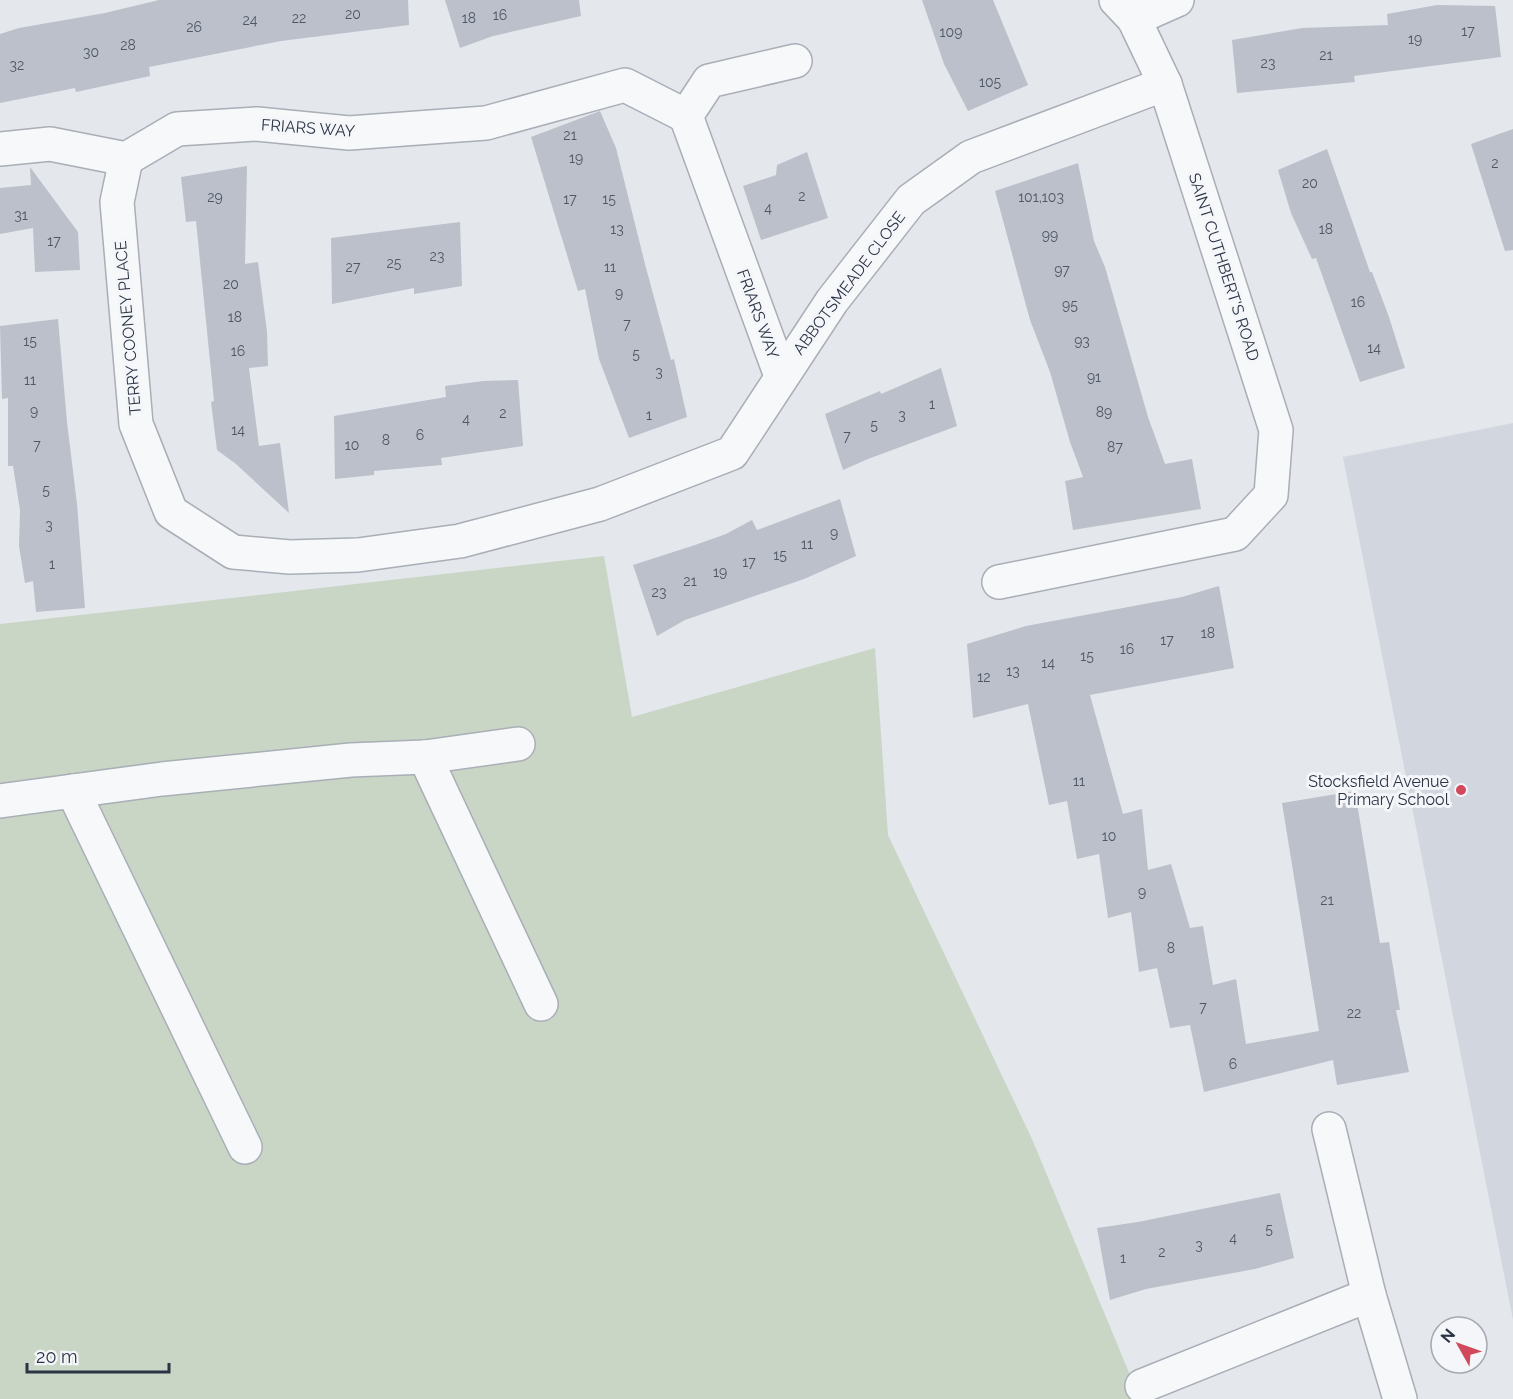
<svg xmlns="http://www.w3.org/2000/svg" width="1513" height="1399" font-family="Raleway,sans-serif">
<rect width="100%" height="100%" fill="#e4e7ec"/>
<polygon fill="#d2d6de" points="1513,423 1513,1320 1343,457"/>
<polygon fill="#c9d6c5" points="604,556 632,717 875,648 888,835 1032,1139 1140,1399 0,1399 0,624"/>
<g fill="#bbc0ca">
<polygon points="159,0 408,0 409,25 281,41 149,67 150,76 76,92 75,88 0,103 0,34 19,28 105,13"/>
<polygon points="445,0 579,0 581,16 493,36 460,48"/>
<polygon points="922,0 993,0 1028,85 968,111 944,64"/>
<polygon points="1437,5 1495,6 1501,57 1354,76 1355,82 1237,93 1232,40 1302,28 1388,25 1387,14"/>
<polygon points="600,111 616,148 646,268 671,360 674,359 687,417 629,438 599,359 585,289 578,291 531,137"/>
<polygon points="1513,129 1513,250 1505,251 1471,144"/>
<polygon points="1327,149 1370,272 1372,272 1389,317 1405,368 1360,382 1316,258 1312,259 1291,213 1278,170"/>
<polygon points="807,152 828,218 761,240 743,186 776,175 777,165"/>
<polygon points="1078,163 1094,241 1105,267 1148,417 1165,464 1192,459 1201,509 1073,530 1065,481 1083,477 1070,442 1050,372 1030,320 995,191"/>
<polygon points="247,166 245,264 258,262 267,332 268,366 249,368 259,446 280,443 289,513 236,464 217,450 211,402 214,401 196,221 186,222 181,177"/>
<polygon points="30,167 78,232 80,270 35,272 33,228 0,234 0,188 31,185"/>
<polygon points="460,222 462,286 414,294 414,288 332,304 331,238"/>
<polygon points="58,319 67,422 77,504 85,608 36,612 33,581 25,583 19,546 20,510 13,466 8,466 8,398 2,399 0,326"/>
<polygon points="941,368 957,426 868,459 843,470 825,414 880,391 881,394"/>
<polygon points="518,380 523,446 441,458 442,465 374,471 374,475 335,479 334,416 446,397 445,386 483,381"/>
<polygon points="840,499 856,556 804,579 685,620 657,636 633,565 695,545 726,534 752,520 757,530"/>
<polygon points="1219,586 1234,668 1090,695 1123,814 1142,809 1148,870 1171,864 1190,928 1203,926 1213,985 1236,979 1246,1044 1319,1031 1282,803 1355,791 1380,943 1389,942 1400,1010 1396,1010 1409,1072 1337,1085 1333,1060 1204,1092 1190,1025 1170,1028 1157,968 1139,972 1131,912 1108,918 1099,854 1077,859 1067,801 1049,805 1028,704 973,718 967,644 1026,626 1182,597"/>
<polygon points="1280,1193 1294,1258 1255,1269 1146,1289 1110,1300 1097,1228 1138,1222"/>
</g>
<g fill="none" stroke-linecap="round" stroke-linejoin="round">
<g stroke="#a9aeb7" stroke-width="36">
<g id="minor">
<polyline points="1134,19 1177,0"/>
<polyline points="0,149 50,144 126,159 177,129 257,124 349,133 486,123 625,85 686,116"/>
<polyline points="126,159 117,202 136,424 171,512 233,552 290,557 358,555 460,541 600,504 732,453 832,301 911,200 971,157 1165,84"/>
<polyline points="781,376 686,116 709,81 795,61"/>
<polyline points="999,582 1235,534 1271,495 1276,430 1165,84 1134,19 1116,0"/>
<polyline points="425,757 541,1004"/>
<polyline points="73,791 245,1147"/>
<polyline points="0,801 162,779 351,760 425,757 518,744"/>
<polyline points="1329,1129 1369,1295 1400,1399"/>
<polyline points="1142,1386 1369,1295"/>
</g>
</g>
<use href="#minor" stroke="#f7f8fa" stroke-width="33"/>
</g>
<circle fill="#d1495b" stroke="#f4f6f9" stroke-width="2" cx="1461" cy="790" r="6"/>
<g text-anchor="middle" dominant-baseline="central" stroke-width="6" stroke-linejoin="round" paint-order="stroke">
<g font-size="14" fill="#4f5766">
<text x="353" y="14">20</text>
<text x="500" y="15">16</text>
<text x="299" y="18">22</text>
<text x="469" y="18">18</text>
<text x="250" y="20">24</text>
<text x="194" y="27">26</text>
<text x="1468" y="31">17</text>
<text x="951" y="32">109</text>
<text x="1415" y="39">19</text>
<text x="128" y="45">28</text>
<text x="91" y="52">30</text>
<text x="1326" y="55">21</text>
<text x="1268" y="63">23</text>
<text x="17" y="65">32</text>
<text x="990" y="82">105</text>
<text x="570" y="135">21</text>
<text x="576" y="158">19</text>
<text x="1495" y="163">2</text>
<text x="1310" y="183">20</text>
<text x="802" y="196">2</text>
<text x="215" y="197">29</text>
<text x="1041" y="197">101,103</text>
<text x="570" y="199">17</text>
<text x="609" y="199">15</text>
<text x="768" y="208">4</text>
<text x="21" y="215">31</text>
<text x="617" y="229">13</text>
<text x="1326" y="229">18</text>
<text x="1050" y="235">99</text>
<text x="54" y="241">17</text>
<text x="437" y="256">23</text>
<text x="394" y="263">25</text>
<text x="353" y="267">27</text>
<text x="610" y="267">11</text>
<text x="1062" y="270">97</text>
<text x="231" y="284">20</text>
<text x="619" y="293">9</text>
<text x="1358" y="302">16</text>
<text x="1070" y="305">95</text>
<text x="235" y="317">18</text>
<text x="627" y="324">7</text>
<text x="30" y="341">15</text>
<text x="1082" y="341">93</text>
<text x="1374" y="348">14</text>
<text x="238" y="351">16</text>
<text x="636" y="354">5</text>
<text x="659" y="372">3</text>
<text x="1094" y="377">91</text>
<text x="30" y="380">11</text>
<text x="932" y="404">1</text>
<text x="34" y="411">9</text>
<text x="1104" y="412">89</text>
<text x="503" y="413">2</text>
<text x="649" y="415">1</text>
<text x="902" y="415">3</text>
<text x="466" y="419">4</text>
<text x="874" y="425">5</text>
<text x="238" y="430">14</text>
<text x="420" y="435">6</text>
<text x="847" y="436">7</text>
<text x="386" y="440">8</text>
<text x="37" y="445">7</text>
<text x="352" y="445">10</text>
<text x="1115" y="447">87</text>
<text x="46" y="490">5</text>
<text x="49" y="525">3</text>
<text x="834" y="533">9</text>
<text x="807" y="544">11</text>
<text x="780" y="555">15</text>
<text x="749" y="562">17</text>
<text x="52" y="564">1</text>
<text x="720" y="572">19</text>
<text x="690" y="581">21</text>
<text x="659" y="592">23</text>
<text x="1208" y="633">18</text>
<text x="1167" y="640">17</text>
<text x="1127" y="649">16</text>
<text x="1087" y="656">15</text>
<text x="1048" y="663">14</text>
<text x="1013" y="671">13</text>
<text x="984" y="677">12</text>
<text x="1079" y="781">11</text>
<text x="1109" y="836">10</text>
<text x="1142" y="892">9</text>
<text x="1327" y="900">21</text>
<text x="1171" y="948">8</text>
<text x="1203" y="1007">7</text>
<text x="1354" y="1013">22</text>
<text x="1233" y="1064">6</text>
<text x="1269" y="1229">5</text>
<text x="1233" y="1238">4</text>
<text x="1199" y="1245">3</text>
<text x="1162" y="1252">2</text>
<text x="1123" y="1258">1</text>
</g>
<g font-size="16" fill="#2b3445" stroke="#f4f6f9">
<text transform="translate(308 128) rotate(4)">FRIARS WAY</text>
<text transform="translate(1224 267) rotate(72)">SAINT CUTHBERT'S ROAD</text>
<text transform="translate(849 283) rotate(-53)">ABBOTSMEADE CLOSE</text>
<text transform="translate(758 314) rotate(70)">FRIARS WAY</text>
<text transform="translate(128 328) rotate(-95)">TERRY COONEY PLACE</text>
</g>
<g font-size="16" fill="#2b3445" stroke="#f4f6f9" text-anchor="end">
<text x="1449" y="781">Stocksfield Avenue<tspan x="1449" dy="18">Primary School</tspan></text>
</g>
</g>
<g transform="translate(1459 1345) rotate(310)"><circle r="28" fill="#f4f6f9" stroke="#a4a8b1" stroke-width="1.5"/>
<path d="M0-4.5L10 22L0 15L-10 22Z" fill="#d1495b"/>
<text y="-9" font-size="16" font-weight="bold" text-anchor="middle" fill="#2b3445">N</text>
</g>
<path d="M27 1363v9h142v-9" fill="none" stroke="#2b3445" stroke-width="3"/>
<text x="36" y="1363" font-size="18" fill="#2b3445" stroke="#f4f6f9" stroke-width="4.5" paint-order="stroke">20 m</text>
</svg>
